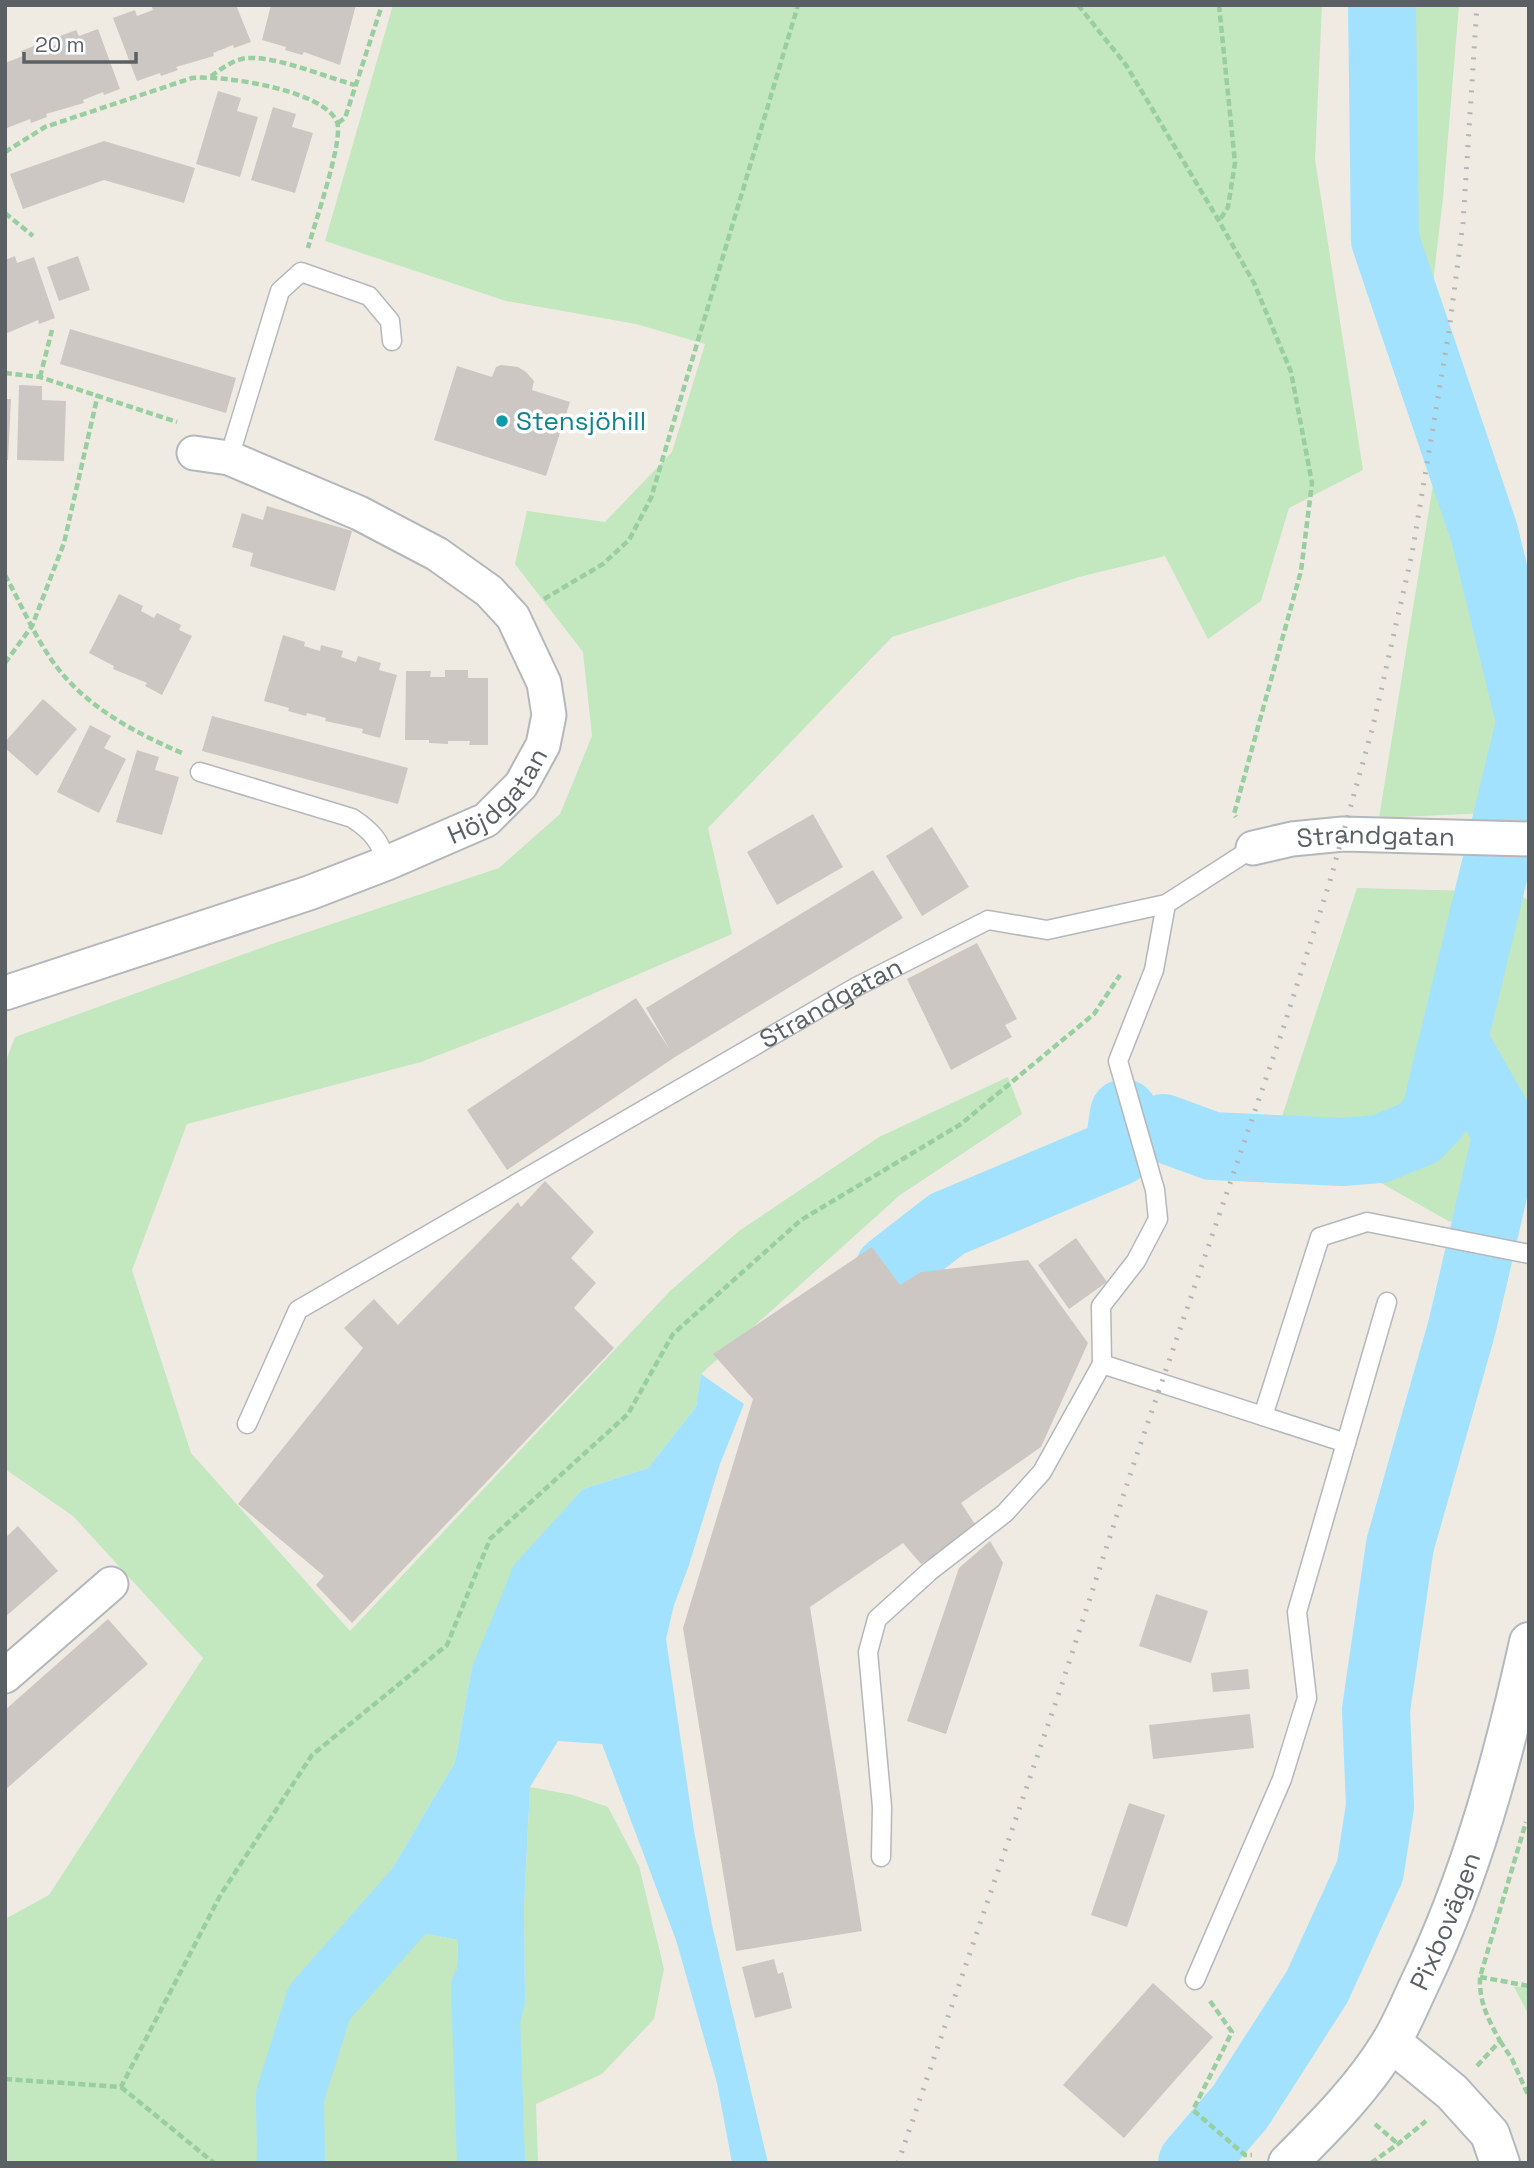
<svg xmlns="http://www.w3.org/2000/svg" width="1534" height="2168" font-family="'Space Grotesk',sans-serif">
<rect width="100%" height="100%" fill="#efebe3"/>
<g fill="#c3e7be">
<polygon points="393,5 1322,5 1315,159 1363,470 1289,508 1261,601 1208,639 1165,556 1079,577 892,637 708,828 732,934 553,1011 421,1062 187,1124 132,1270 191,1453 350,1631 670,1291 739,1231 879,1137 1008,1077 1022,1114 900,1195 701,1374 696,1407 648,1468 583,1489 472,1667 455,1762 382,1886 380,1925 458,1940 455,2023 525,2002 524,1907 530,1787 573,1795 608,1807 639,1866 664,1969 654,2019 602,2074 536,2104 538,2163 5,2163 5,1919 49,1895 203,1658 73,1516 5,1469 5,1063 15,1037 272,944 499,868 560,814 592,736 583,652 515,564 527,511 605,522 672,452 705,344 636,324 506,301 325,241"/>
<polygon points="1406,5 1459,5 1443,198 1429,317 1396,228 1397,110"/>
<polygon points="1438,454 1473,549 1501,717 1488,813 1379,818"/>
<polygon points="1357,888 1512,892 1529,900 1529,1167 1450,1222 1360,1171 1267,1162"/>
<polygon points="1529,1986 1529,2015 1514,1987"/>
</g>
<polygon fill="#a2e2ff" points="701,1374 744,1404 720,1464 688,1568 674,1605 666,1639 694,1831 712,1925 768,2163 732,2163 717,2083 676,1940 602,1744 558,1741 530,1787 524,1907 525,2002 505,2084 470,2079 455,2023 458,1940 380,1925 382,1886 455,1762 472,1667 514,1565 583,1489 648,1468 696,1407"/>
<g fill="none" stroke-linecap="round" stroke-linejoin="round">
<g stroke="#a2e2ff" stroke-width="68">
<polyline points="1382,5 1385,240 1484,532 1529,716"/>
<polyline points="1163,1128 1212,1146 1342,1152 1379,1149 1419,1133 1435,1116 1529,728"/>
<polyline points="889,1269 947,1224 1118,1152 1124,1113"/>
<polyline points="485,1988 491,2163"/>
<polyline points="291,2163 290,2096 319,2003 449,1856"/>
<polyline points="1192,2163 1240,2107 1317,1987 1370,1871 1380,1806 1376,1710 1400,1545 1462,1327 1507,1134 1454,1041"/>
</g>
</g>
<g fill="#ccc7c2">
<polygon points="151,5 236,5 251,42 234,48 233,45 213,53 214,56 176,67 178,70 161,76 160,73 137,81 113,18 135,10 137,16 153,10"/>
<polygon points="271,5 356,5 340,65 304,52 302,55 285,50 286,47 262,40"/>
<polygon points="98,29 120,89 104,95 103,92 83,100 84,103 46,114 47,117 31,123 30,119 7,128 5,63 23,56 21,51 42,43 44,49 57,44 55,38 76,30 79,36"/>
<polygon points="218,91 241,98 237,111 258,117 240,177 196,164"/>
<polygon points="273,107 296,114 292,127 313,133 295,193 251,180"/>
<polygon points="104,141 195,168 184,203 104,180 23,209 10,174"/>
<polygon points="15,256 17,263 34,257 55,318 39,324 38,320 5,334 5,260"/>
<polygon points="78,256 90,290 59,301 47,267"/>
<polygon points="70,329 236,378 226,413 60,364"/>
<polygon points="501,365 518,367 526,372 534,381 532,390 570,402 546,476 434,440 457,366 492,377 496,367"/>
<polygon points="19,385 42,386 42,400 66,401 64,461 17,460"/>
<polygon points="5,399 11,399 8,460 5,460"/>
<polygon points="267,506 352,531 335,591 250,566 253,553 232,547 242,513 263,520"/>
<polygon points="119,594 143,606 141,611 154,618 157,613 181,625 179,630 192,636 162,695 145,686 147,683 113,669 114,666 89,653"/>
<polygon points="283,635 305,642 304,646 320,651 321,645 343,651 341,657 356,662 358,656 381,663 379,670 397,675 380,738 362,733 363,729 325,721 326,718 307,713 306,716 288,711 289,708 264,701"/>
<polygon points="445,670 468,670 468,678 488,678 488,745 469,745 470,741 448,741 448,744 429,743 429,740 405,740 406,671 431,671 430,677 445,677"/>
<polygon points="43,699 77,729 37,776 5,748 5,742"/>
<polygon points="212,716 408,768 398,804 202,751"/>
<polygon points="90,725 111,736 104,748 126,759 99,813 57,792"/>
<polygon points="137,750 159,757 155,770 179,777 162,835 116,822"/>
<polygon points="813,814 843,867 777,905 747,852"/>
<polygon points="932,827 969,887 922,916 886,856"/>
<polygon points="873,870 903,918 675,1057 507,1170 467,1110 636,998 670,1050 646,1008"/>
<polygon points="977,943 1017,1019 1005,1025 1012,1037 951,1070 907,979"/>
<polygon points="545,1181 594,1232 571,1258 596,1283 574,1308 614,1348 352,1623 316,1585 324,1576 238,1504 363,1348 344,1328 374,1299 398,1325 518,1202 521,1207"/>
<polygon points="1076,1238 1107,1282 1069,1309 1038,1265"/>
<polygon points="872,1247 900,1285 921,1272 1028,1260 1088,1343 1041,1447 961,1503 977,1527 921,1564 903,1543 810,1607 862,1931 736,1951 683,1628 753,1399 713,1354"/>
<polygon points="18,1526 58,1571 5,1617 5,1538"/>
<polygon points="990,1541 1003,1563 946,1734 907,1721 959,1568"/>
<polygon points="1156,1594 1208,1611 1191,1663 1139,1646"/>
<polygon points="108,1619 148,1664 5,1790 5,1710"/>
<polygon points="1248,1669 1250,1689 1213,1692 1211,1673"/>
<polygon points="1250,1714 1254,1748 1153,1759 1149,1725"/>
<polygon points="1129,1803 1165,1815 1127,1927 1091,1915"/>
<polygon points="774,1959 778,1974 783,1972 792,2008 755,2018 742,1967"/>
<polygon points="1153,1983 1213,2037 1124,2138 1063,2085"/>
</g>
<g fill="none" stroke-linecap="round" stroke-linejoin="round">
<g stroke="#b4b7bb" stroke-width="21">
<g id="lane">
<polyline points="229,458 280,291 301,272 369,296 390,321 392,341"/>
<path d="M200,772L352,818C372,831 380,841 387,863"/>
<polyline points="1166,904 1154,970 1118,1061 1155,1190 1158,1219 1136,1261 1101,1306 1102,1364 1346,1443"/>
<polyline points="1263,1416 1320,1237 1367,1222 1529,1254"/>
<path id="s1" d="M247,1424L298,1310L856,987L988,920L1047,930L1166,904L1253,848"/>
<polyline points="881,1857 882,1807 868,1652 877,1619 930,1571 1005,1513 1042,1472 1102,1364"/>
<polyline points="1195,1980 1282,1779 1307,1698 1297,1612 1387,1302"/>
</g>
</g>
<g stroke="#b4b7bb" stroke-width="37">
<g id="street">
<path id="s2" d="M1253,848L1292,839L1343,834L1529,839"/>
<path id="s3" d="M5,993L309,893L387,863L486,820L521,785L543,745L549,715L544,683L513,617L489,591L437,554L359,513L229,458L194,453"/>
<polyline points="5,1676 111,1584"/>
</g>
</g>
<g stroke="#b4b9be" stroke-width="42">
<g id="secondary">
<polyline points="1391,2042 1452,2092 1490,2134 1500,2163"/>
<path id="s4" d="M1288,2163C1325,2126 1364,2087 1391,2042C1402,2024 1410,2004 1419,1985C1471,1877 1503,1760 1529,1642"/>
</g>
</g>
<g stroke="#99cea1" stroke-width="4.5" stroke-dasharray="7 3.5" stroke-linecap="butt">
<polyline points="1078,5 1126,65 1219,221 1254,283 1291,372 1312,483 1301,571 1234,814 1236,817"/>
<polyline points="1219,5 1235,163 1228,207 1219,221"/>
<path d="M211,76C223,68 236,57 252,58C281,58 326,77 355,85"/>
<polyline points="338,123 345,118 382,5"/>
<path d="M5,152L45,127L192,78C223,75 324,90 337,122C344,140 314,225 308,248"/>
<polyline points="5,213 33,236"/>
<polyline points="5,373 40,377 177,422"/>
<polyline points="40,377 52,330"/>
<path d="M5,575C24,609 39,648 65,677C96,712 140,735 182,753"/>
<polyline points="544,599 603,564 629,540 651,498 798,5"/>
<polyline points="5,663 32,626 64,543 98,394"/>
<polyline points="1480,1977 1529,1986"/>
<polyline points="1210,2001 1232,2032 1193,2110 1245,2155 1252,2155"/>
<polyline points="1500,2041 1512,2059 1529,2097"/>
<path d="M1477,2066L1500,2041C1488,2019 1479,2002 1480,1977L1526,1822"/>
<polyline points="5,2079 121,2087 221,1894 312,1755 447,1645 490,1539 628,1414 673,1334 801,1220 961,1124 1094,1014 1120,975"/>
<polyline points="121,2087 214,2163"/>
<polyline points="1375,2124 1398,2144"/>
<polyline points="1371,2163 1398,2144 1426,2121"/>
</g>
<use href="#lane" stroke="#fff" stroke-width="18"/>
<use href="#street" stroke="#fff" stroke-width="33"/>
<use href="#secondary" stroke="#fff" stroke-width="38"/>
<polyline stroke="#b4b5b5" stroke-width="5" stroke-dasharray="2 9" stroke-linecap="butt" points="898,2163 1062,1684 1133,1466 1283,1029 1330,881 1373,726 1412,554 1449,331 1463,223 1477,5"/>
</g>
<circle fill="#0f9aa8" stroke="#fff" stroke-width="2.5" cx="502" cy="421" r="7"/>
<g text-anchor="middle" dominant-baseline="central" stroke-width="7" stroke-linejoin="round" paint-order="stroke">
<g font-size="26" fill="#0d838f" stroke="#fff" text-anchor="start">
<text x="516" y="421">Stensjöhill</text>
</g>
<g font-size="26" fill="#5b6064" stroke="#fff">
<text stroke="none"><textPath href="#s3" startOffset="536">Höjdgatan</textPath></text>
<text stroke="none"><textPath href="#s2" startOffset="124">Strandgatan</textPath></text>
<text stroke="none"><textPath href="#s1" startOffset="740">Strandgatan</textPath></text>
<text stroke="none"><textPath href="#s4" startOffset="292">Pixbovägen</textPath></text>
</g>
</g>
<rect width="1534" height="2168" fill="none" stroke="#5b6064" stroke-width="14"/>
<path d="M24 52v10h112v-10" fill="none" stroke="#5b6064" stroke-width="3.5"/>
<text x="35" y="52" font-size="21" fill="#5b6064" stroke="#ffffff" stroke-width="5" paint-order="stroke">20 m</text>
</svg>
